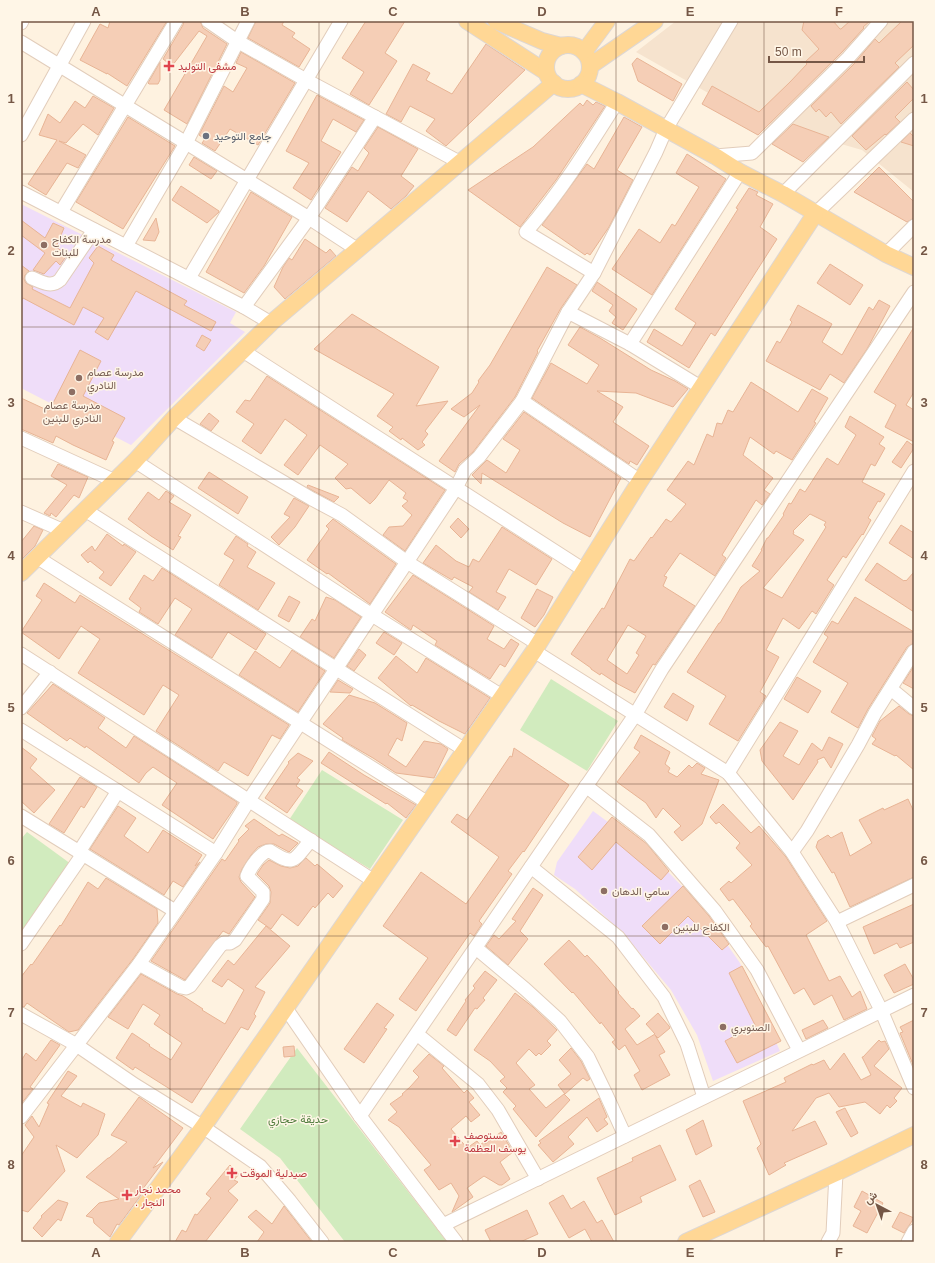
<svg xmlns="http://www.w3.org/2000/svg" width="935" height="1263" font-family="Helvetica,Vazirmatn,sans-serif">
<rect width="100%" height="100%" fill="#fef2e0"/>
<polygon fill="#f6e3ce" points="676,21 914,21 914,192 862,150 754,119 636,52"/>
<g fill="#efddf9">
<polygon points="21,204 236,312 230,323 245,332 131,445 21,388"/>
<polygon points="593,811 650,853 699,904 740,963 780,1051 713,1081 697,1035 671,990 623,933 575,889 554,875 557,862"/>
</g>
<g fill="#d1ebbe">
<polygon points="551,679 618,721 587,771 520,730"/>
<polygon points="322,770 403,820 370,869 289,820"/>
<polygon points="27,832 71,864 21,935 21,839"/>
<polygon points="297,1048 447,1242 345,1242 280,1158 240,1129"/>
</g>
<g fill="#f5ceb6" stroke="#e8b495" fill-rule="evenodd">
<polygon points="110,21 167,21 127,86 107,73 107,74 80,60 100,24 108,28"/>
<polygon points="184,21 200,21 203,28 227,44 187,124 164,110 207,36 199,31 172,66 163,59 183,25"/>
<polygon points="256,21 284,21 282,25 295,33 292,37 310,49 299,67 248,38"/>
<polygon points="366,21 405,21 385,53 397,61 369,105 350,94 364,72 342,58"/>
<polygon points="804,21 833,21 840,29 841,29 850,21 870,21 863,27 864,28 842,52 758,135 702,104 712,86 759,112 790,82 807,64 805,62 819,49 802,30"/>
<polygon points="902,21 914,21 914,45 895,63 899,67 841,124 831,112 826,117 819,109 816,112 811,106 854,64 875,39 879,43"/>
<polygon points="486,44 525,70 446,146 426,131 435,119 410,106 401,122 386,114 413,64 430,73 426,80 452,94"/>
<polygon points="241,52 295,83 258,145 230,129 215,151 202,143 205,139 199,135 224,86 233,92 247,68 236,63"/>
<polygon points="637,58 682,84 673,101 638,81 632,64"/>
<polygon points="160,62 160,80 158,84 149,84 148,83"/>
<polygon points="907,82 914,90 914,98 895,117 900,122 886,135 885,134 866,150 852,136"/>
<polygon points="317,95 364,120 356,132 333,119 321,141 341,152 311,200 293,188 309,163 286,151"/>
<polygon points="93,96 114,108 98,135 83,124 66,143 59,141 86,155 78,168 67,163 46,195 28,184 57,140 39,135 48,114 60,123 75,101 85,108"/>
<polygon points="587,100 593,105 596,102 605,106 556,180 520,227 468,190 533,147 580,103 583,106"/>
<polygon points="128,117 175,146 123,229 76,202"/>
<polygon points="624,117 642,127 617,170 633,180 609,227 590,255 587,253 585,255 542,225 587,164 594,169"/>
<polygon points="793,124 829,137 803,162 772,144"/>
<polygon points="378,127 418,149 401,176 414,186 406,196 391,209 368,191 347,222 325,208 352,167 358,171 369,153 364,148"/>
<polygon points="910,133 914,137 914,146 901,142"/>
<polygon points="687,154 726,179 652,295 612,269 639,229 660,243 672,224 675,226 699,187 676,173"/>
<polygon points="194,157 217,171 211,179 189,165"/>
<polygon points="879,167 914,202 914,218 907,222 854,192"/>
<polygon points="181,186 219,211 219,212 207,223 172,200"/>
<polygon points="749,188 758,192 756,195 773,204 760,227 777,239 715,336 711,333 689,368 647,342 654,329 682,346 696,323 675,309 738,209 736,208"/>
<polygon points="251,192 292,217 264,266 244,293 206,272"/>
<polygon points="156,218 159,232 155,241 143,240"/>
<polygon points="21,220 45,238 53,223 64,228 56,247 67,255 60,265 56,261 44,274 33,270 45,253 21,235"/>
<polygon points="305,239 326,253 330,249 336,256 285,299 274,287 283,267 289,258 292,260"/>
<polygon points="98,246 114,255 111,260 187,301 184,305 216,322 211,331 136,291 108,340 95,332 104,318 83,307 74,325 23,298 21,301 21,265 29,271 25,275 24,279 26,283 33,287 32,289 70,308 94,263 89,258"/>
<polygon points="830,264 863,285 850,305 817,283"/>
<polygon points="547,267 577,285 561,308 537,351 538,352 515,397 473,452 459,464 455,472 439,461 480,405 464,417 451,409 472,393 479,382 478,381 490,365"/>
<polygon points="597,282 637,309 623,330 612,323 616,317 609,311 613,305 592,291"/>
<polygon points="879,300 890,306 867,349 844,383 830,374 820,390 766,361 777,341 780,343 792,322 790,320 798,305 832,324 822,342 842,355 869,307 873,310"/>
<polygon points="352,314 439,367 416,406 448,401 425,431 428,434 422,442 425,445 418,450 402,438 401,440 389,431 393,427 377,416 394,394 314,349"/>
<polygon points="580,327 600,338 651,370 675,381 688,389 673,407 636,393 597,391 623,407 613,422 649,446 637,465 630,461 629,464 532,398 551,363 587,384 599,365 568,345"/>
<polygon points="914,327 914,392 906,405 914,410 914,442 885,427 896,405 874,392"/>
<polygon points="202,335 211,340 204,351 196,346"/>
<polygon points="80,350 101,361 83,396 125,418 112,441 114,442 106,460 73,445 56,436 53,443 21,429 21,398 49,411"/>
<polygon points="267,376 445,490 405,551 383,535 389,527 403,526 412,515 402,506 408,501 403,498 406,493 389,480 375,499 370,504 351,488 346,489 335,478 348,464 320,445 298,475 284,465 307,435 285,419 261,454 242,441 254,424 236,412 245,400 250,401"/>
<path d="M751,382L798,412L812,389L828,398L814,422L816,423L809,434L792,460L776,451L774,454L750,437L743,455L773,478L764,490L770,494L762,505L756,500L722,555L726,558L715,576L680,553L664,576L667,577L663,586L695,606L655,665L653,664L635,693L616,683L601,673L600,675L591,669V668L571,654L602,608L604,609L630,559L634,561L651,537L652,538L666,519L671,522L686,504L667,490L688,461L694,465L707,434L713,437L717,423L722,424L728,410L733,412ZM628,625L646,636L636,653L639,655L627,674L607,660Z"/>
<polygon points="524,412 621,478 590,537 563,523 482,473 481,484 472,475 487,460 506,473 520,450 503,439"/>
<polygon points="209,413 219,421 211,431 200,424"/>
<path d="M850,416L884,437L879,444L885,448L875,466L871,464L862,482L885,494L880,502L878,501L868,518L871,520L863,535L862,534L846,558L843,556L827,580L834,585L816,614L812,611L799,629L783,618L766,650L779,657L760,692L766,696L738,741L709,724L726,696L687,672L719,623H720L741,587L760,571L752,566L762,550H761L767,538H768L784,515L783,514L789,503L791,504L800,489L805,492L827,458L838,465L856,435L845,427ZM810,514L826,522L824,525L826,527L782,598L763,588L804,540L793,534L794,532L793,531Z"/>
<polygon points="907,441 914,446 914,448 901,468 892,462"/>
<polygon points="58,464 88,477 79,498 74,495 56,517 51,513 50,516 44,513 67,485 51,476"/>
<polygon points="209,472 248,497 238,514 198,488"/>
<polygon points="308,485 339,497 334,502 308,488 307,486"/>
<polygon points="166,491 174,496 169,502 191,515 178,536 181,537 173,550 151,536 128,519 148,492 159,500"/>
<polygon points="294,498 309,506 295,527 279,545 271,537 290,517 284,514"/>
<polygon points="458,518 469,529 461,538 450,527"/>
<polygon points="333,519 396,564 370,604 328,573 327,574 307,560 329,529 326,526"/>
<polygon points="901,525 914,533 914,559 889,543"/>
<polygon points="34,526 43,530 35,546 21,560 21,542"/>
<polygon points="502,527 552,559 536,585 509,569 496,592 506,597 498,610 469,592 473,587 454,577 452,580 423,563 436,545 456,561 469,567 473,559 479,562"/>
<polygon points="107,534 123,546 124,544 136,552 111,586 99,578 104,572 90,561 88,563 81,555 92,546 95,551"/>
<polygon points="236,536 248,544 247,546 256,552 247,567 275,583 258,610 219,585 234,560 224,554"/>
<polygon points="877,563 904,581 905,580 906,581 914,572 914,612 865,580"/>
<polygon points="162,568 266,634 256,650 228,632 212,658 175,635 192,609 175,598 158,624 139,612 141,608 129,599 144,575 153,581"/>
<polygon points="413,575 494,626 487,639 504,649 511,639 519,644 505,667 500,664 490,679 435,645 437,641 413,625 411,630 385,612"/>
<polygon points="44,583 75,603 80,595 289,725 280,739 272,735 248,776 224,762 218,771 156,731 179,695 163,685 144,715 78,673 100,639 81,626 59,659 21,632 42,600 36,596"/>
<polygon points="537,589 553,597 544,615 535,627 521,618"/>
<polygon points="289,596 300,602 289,622 278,616"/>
<polygon points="326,597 335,600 361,617 334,658 300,637 312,619 315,621"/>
<polygon points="855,597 914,632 914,643 907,647 868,709 858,728 831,712 848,683 813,662 828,637 824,634 832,621 838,624"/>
<polygon points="384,632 402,643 394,655 376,643"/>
<polygon points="359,649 366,655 354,671 347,666"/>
<polygon points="292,650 325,671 298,712 239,675 255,651 280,668"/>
<polygon points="396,656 417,673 426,658 490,698 465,734 439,721 412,705 411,706 378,678"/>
<polygon points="914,666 914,689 903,683"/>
<polygon points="797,677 821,691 808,713 784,699"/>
<polygon points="338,680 353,689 350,693 330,692"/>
<polygon points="53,684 105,718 98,728 126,748 134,736 237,802 237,804 213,839 162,805 177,783 153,767 146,773 139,783 86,746 85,748 70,738 67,741 27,713"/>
<polygon points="673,693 694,706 687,721 664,707"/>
<polygon points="349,695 375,703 407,723 402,741 397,738 388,755 406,767 424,741 441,744 448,749 434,778 396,773 373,758 342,740 343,738 323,724"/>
<polygon points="899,706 909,714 914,716 914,770 896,755 895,756 872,744 876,739 872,736 880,721"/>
<polygon points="780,722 798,731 783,756 799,765 812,743 822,751 829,737 843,744 831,768 824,757 817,760 818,762 793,800 762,761 760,750"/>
<polygon points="641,735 670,752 665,764 670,768 668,772 677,777 689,765 692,768 697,763 705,768 701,774 719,780 702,824 682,841 674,832 681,826 663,808 656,818 646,803 617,782 640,752 634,748"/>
<polygon points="21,747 37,759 30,768 55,790 34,813 21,801"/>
<polygon points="514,748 569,785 524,852 523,851 508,871 512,874 479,921 482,924 474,936 470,933 416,1011 399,999 428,958 383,926 421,872 466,904 499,857 451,822 457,814 467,820 510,756 512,757"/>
<polygon points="329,752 364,775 416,805 406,818 387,803 386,804 321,763"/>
<polygon points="298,753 313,761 297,778 300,780 296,786 303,791 287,813 265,798 289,763 288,762"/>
<polygon points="80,777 97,787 84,808 81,806 64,833 49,824"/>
<polygon points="908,799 914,812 914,877 850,907 834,872 832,873 816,847 818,841 828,835 831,838 842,832 850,856 872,843 859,820 883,808 884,810"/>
<polygon points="723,804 751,833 759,826 786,857 827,921 806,935 829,981 840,976 852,997 860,991 867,1009 844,1020 832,995 814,1005 804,988 794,994 768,946 766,947 750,926 752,924 733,899 729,901 720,889 729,881 731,883 752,865 736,848 740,843 719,822 716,824 710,817"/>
<polygon points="118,806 136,818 124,836 148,853 163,830 202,855 195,866 200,862 183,887 173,881 164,895 90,849"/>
<polygon points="612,817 647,844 669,871 661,880 616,842 592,870 578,857"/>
<polygon points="254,819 279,836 282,834 298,843 289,852 274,844 266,844 258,847 251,855 242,869 239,877 241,882 255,897 229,934 223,931 185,980 151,961 222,859 225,861 239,841 238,840 249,829 245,826"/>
<polygon points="306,858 315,866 317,864 343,886 333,898 328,893 315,908 313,906 298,926 282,914 271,929 258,920 270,903 271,892 269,886 257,874 263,865 269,860 281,866 290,868 298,866"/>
<polygon points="106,878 157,909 158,923 133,959 78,1030 69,1032 27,1003 24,1007 21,1006 21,977 31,964 32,965 60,925 61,926 88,882 98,889"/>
<polygon points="683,886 709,916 729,944 722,950 688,916 660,944 642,926"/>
<polygon points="533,888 543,895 520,931 528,939 508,965 486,946 494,935 499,939 516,921 512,919"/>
<polygon points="914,904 914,942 900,948 897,943 874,954 863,927"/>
<polygon points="266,926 290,946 255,987 265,992 254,1014 256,1016 248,1030 241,1027 192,1103 135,1067 133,1070 116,1058 132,1033 150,1045 149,1046 171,1060 182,1043 154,1024 160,1015 143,1004 128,1029 108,1017 141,974 177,994 183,996 203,1009 202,1010 225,1024 244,990 228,979 222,987 212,981 228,960 234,965"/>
<polygon points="569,940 585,957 587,955 599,968 619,992 618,993 632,1009 633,1008 640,1016 625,1029 637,1045 655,1034 646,1024 658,1013 669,1026 670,1028 658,1038 655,1035 665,1052 659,1055 670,1075 642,1090 634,1075 640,1071 625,1045 619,1050 612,1042 615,1040 601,1022 600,1024 573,992 572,993 544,964"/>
<polygon points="905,964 914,980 914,984 894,993 884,975"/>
<polygon points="742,966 781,1041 737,1063 725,1041 755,1025 729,973"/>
<polygon points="485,971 497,980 483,998 485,1000 477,1009 475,1008 456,1036 447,1030 466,1001 465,1000 475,988 473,986"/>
<polygon points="515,993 533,1007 557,1030 547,1041 551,1045 541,1055 539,1053 536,1056 529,1049 516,1063 535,1085 529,1089 546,1108 564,1094 570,1100 536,1137 513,1109 516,1106 503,1092 507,1088 500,1081 505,1077 490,1061 474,1050"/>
<polygon points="377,1003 394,1015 384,1028 387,1029 364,1063 344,1049"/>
<polygon points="823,1020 828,1028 806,1039 802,1030"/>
<polygon points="914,1020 914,1067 900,1033 903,1032 900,1027"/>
<polygon points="51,1040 60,1045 30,1087 33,1089 21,1104 21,1061 26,1053 36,1061"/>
<polygon points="879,1040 881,1042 885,1041 889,1049 874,1066 902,1088 894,1098 897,1101 890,1108 887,1105 880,1114 865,1102 839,1107 829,1093 816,1098 792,1131 815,1121 827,1144 784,1163 786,1165 769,1175 757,1148 761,1144 743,1101 786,1082 784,1078 812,1064 813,1065 824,1060 830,1070 844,1053 861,1080 871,1075 862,1057 863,1057"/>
<polygon points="294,1046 295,1056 284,1057 283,1047"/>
<polygon points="571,1048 581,1061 590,1079 587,1081 583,1078 565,1094 558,1085 571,1074 559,1060"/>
<polygon points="429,1054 444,1066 442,1068 464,1093 467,1090 474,1098 469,1102 480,1115 471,1122 466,1116 451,1129 467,1148 477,1141 480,1145 484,1142 485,1144 501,1132 513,1152 500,1162 510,1179 502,1185 499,1185 484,1176 467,1188 473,1197 452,1212 459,1196 451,1183 439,1190 424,1170 431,1165 399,1127 388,1120 397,1112 390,1104 403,1095 402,1094 410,1087 419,1077 413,1071"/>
<polygon points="68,1071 77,1076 61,1096 81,1107 83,1103 105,1114 98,1135 77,1158 56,1145 65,1171 28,1212 21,1210 21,1156 34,1137 25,1125 32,1116 39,1127 49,1104 47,1103"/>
<polygon points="139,1097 183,1128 153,1168 163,1162 142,1190 144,1191 119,1225 117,1224 110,1237 94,1223 93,1218 86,1216 99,1203 119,1199 86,1177 108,1158 109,1158 127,1142 111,1135"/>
<polygon points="599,1098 607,1117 604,1119 608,1124 597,1132 587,1117 568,1137 574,1144 553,1162 538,1145 541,1143 539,1141"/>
<polygon points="845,1108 858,1133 851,1137 836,1112"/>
<polygon points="703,1120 712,1146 696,1155 686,1130"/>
<polygon points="660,1145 676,1180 640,1197 642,1202 615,1215 597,1178 633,1161 632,1158"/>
<polygon points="230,1165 239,1174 234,1180 238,1182 228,1191 238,1200 205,1242 175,1242 182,1230 186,1232 195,1214 197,1215 211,1198 206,1194"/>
<polygon points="700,1180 715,1212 703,1217 689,1186"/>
<polygon points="862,1191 883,1203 867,1233 853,1226 861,1211 854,1207"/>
<polygon points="563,1195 571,1209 584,1201 597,1223 602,1220 614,1242 592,1242 585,1229 569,1238 549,1203"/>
<polygon points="58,1200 68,1203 61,1221 58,1219 42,1237 33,1228 42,1217 41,1216"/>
<polygon points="284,1206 312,1242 257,1242 264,1232 248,1217 256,1210 272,1224"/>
<polygon points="527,1210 538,1234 520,1242 491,1242 485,1230"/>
<polygon points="900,1212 914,1218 904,1233 892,1227"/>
</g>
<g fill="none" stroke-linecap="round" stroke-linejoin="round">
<g stroke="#e2cdbb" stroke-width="15">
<g id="minor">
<polyline points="208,21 237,41 306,80 461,163"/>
<polyline points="21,23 22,21"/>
<polyline points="21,42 309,218 358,250"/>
<polyline points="21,135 84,21"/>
<polyline points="715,156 752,153 848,58 881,21"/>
<polyline points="21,192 244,307 271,323"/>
<polyline points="783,194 914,63"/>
<polyline points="61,212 176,21"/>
<polyline points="815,214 914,119"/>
<polyline points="126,246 186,143 248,21"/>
<polyline points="886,254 914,226"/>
<path d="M594,273L526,232C562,190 588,148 617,102"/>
<path d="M32,278C42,282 51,288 60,280L94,230"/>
<polyline points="189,278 341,21"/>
<polyline points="244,307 309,218 375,117"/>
<polyline points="568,312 630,344 702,388"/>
<polyline points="630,344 740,172"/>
<polyline points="243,351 584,570"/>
<polyline points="522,401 640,481"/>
<polyline points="174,418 312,499 342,515 407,562 538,644"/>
<polyline points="21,438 115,481"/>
<polyline points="135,461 372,615 502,696"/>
<polyline points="85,510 465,750"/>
<polyline points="21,512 64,531"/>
<polyline points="38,558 428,803"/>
<polyline points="534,651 728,773 792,852 837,922 881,1010 914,1088"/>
<polyline points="21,654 374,881"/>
<polyline points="891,689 914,708"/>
<polyline points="21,708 50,672"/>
<polyline points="21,730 216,853"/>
<polyline points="728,773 914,471"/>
<polyline points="586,786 649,835 715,911 757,970 799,1050"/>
<polyline points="21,816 175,911"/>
<polyline points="79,852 118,791"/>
<polyline points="792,852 807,831 858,745 875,713 914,651"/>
<polyline points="531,867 618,937 664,997 687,1044 704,1097"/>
<polyline points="837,922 914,885"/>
<polyline points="21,944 83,854"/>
<polyline points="476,948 525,989 560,1021 588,1057 605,1092 625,1136"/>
<path d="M139,964L181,987L186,988L190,986L220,946L224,943H230L235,940L263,899V892L247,876C250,868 262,850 270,851C295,867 293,861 311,840"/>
<polyline points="285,1007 360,1116 456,1242"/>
<polyline points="21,1014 75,1044 135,1085 203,1127 260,1166 290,1201 322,1242"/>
<polyline points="417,1034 478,1084 498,1110 538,1179"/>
<polyline points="360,1116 635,715 662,669 914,292"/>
<polyline points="21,1117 139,964 216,853 249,800 456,488 465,470 479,457 522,401 568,312 594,273 656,152 666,129 731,21"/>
<polyline points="443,1225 914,995"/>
<polyline points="828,1242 833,1233 836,1173"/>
<polyline points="908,1242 914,1231"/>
</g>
</g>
<g stroke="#ded7d3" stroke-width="18">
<g id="major">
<polyline points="467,21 546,72"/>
<polyline points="496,21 542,41 561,46"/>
<circle cx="568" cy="67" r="22"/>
<polyline points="584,52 607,21"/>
<polyline points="590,66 655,21"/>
<polyline points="581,84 617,102 715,156 740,172 783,194 886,254 914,267"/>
<polyline points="21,573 135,461 174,418 271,323 554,83"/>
<polyline points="118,1242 203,1127 534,651 640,481 815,214"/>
<polyline points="686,1242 836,1173 914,1135"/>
</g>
</g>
<use href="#minor" stroke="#fff" stroke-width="13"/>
<use href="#major" stroke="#ffd795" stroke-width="16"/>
</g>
<path fill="none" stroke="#755746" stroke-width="1" stroke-opacity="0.55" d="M170,21V1242M319,21V1242M468,21V1242M616,21V1242M764,21V1242M21,174H914M21,327H914M21,479H914M21,632H914M21,784H914M21,936H914M21,1089H914"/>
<g fill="#e0444e" stroke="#fff6e7" stroke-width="1.5">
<path d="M167 60h4v4h4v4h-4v4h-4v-4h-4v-4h4z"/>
<path d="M453 1135h4v4h4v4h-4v4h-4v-4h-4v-4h4z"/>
<path d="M230 1167h4v4h4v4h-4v4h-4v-4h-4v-4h4z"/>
<path d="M125 1189h4v4h4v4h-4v4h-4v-4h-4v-4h4z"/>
</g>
<circle fill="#6b7280" stroke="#fff6e7" stroke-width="1.5" cx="206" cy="136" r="4"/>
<g fill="#8d6e63" stroke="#fff6e7" stroke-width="1.5">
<circle cx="44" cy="245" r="4"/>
<circle cx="79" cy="378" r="4"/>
<circle cx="72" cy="392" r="4"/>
<circle cx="604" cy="891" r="4"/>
<circle cx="665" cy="927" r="4"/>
<circle cx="723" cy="1027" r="4"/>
</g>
<g text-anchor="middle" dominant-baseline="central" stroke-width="3" stroke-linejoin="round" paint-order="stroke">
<g font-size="11" fill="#be3a42" stroke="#fff6e7" text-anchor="start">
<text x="178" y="66">مشفى التوليد</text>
<text x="464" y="1135">مستوصف<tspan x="464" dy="13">يوسف العظمة</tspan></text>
<text x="240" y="1173">صيدلية الموقت</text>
<text x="135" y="1189">محمد نجار<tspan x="135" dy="13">. النجار</tspan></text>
</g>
<g font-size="11" fill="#5b616d" stroke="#fff6e7" text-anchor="start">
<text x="214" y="136">جامع التوحيد</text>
</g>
<g font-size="11" fill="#785e54" stroke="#fff6e7" text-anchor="start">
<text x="52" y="239">مدرسة الكفاح<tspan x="52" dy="13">للبنات</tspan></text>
<text x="87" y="372">مدرسة عصام<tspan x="87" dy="13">النادري</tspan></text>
<text x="72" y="405" text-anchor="middle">مدرسة عصام<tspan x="72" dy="13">النادري للبنين</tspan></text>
<text x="612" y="891">سامي الدهان</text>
<text x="673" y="927">الكفاح للبنين</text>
<text x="731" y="1027">الصنوبري</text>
</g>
<g font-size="11" fill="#507c3d" stroke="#fff6e7">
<text x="298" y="1119">حديقة حجازي</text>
</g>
</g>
<rect width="935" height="1263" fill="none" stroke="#fff6e7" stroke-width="44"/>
<g transform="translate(877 1205) rotate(319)" stroke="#fff6e7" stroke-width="3" paint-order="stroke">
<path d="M0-3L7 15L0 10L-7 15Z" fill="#755746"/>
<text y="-6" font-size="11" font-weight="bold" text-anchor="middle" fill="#755746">ش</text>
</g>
<path d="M769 56v6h95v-6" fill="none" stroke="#755746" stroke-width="2"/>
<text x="775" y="56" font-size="12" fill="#755746" stroke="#fff6e7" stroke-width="3" paint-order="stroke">50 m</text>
<rect x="22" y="22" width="891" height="1219" fill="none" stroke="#755746" stroke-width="1.5"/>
<g font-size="13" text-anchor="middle" font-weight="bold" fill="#755746">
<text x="96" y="16">A</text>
<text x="245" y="16">B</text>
<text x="393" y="16">C</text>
<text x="542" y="16">D</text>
<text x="690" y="16">E</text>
<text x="839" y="16">F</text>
<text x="11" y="103">1</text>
<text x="924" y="103">1</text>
<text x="11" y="255">2</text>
<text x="924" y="255">2</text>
<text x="11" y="407">3</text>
<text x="924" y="407">3</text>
<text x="11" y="560">4</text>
<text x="924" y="560">4</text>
<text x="11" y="712">5</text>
<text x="924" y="712">5</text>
<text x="11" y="865">6</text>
<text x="924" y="865">6</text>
<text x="11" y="1017">7</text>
<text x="924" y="1017">7</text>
<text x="11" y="1169">8</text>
<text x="924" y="1169">8</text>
<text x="96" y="1257">A</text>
<text x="245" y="1257">B</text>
<text x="393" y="1257">C</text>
<text x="542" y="1257">D</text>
<text x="690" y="1257">E</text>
<text x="839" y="1257">F</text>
</g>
</svg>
